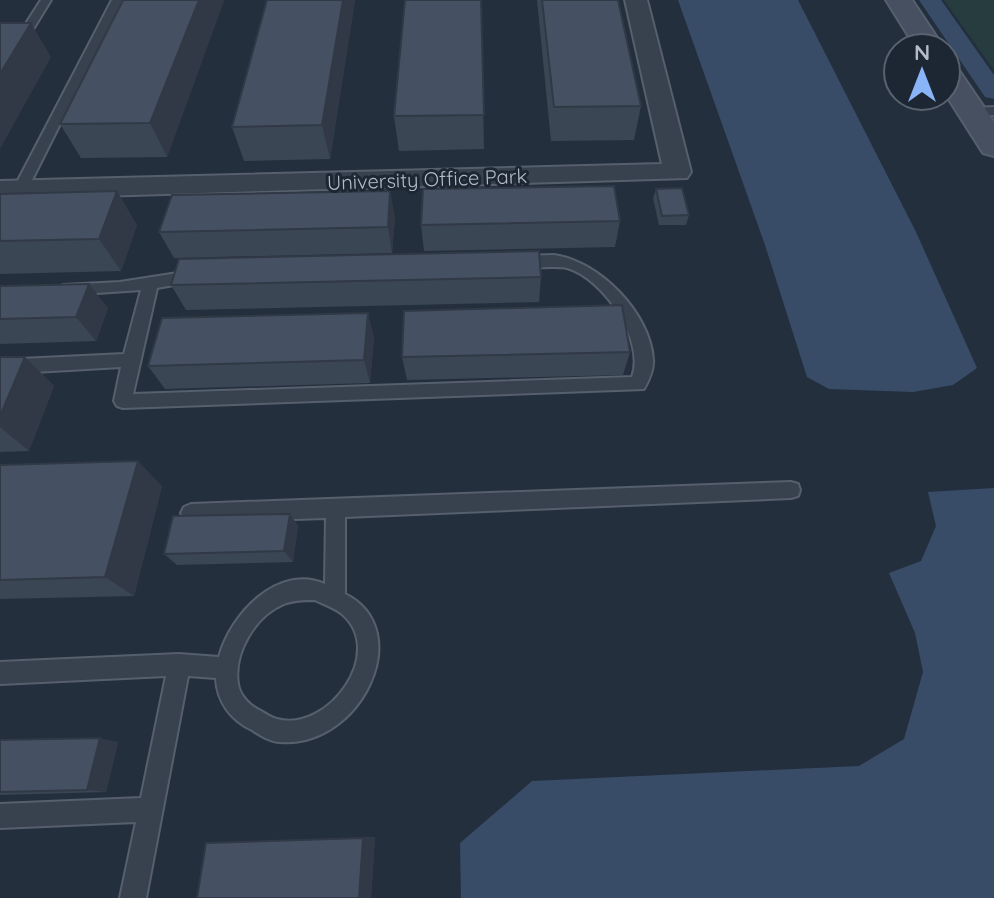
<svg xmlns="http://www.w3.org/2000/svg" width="994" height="898" font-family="Quicksand,sans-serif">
<rect width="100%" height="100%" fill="#242f3e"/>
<polygon fill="#263c3f" points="944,0 994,0 994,70"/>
<g fill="#394c67">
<polygon points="678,0 798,0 916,232 977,368 953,385 913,392 829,389 807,377 765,245"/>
<polygon points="994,488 994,898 461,898 460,843 532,781 859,766 904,739 923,672 915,633 889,573 921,561 936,526 928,492"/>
</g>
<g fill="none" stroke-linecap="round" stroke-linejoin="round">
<polygon fill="#394c67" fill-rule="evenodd" points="919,0 941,0 994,75 994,99 985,97"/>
<g stroke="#565f6c" stroke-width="4">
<g id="lane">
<polygon points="41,0 51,0 24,44 16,44 14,42"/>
<polygon points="112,0 122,0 27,190 25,193 15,193 13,190"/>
<polygon points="994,107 994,115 972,116 966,112 972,108"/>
<path d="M554,255C599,261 650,313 653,359C654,369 649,380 644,389L123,408L117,406L114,401L121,367L0,374V360L124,354L141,290L68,295L60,289L63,285L120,282L197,270L205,276L202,280L157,288L133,394L632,377C646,341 603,278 567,268C550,264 518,273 507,261L514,256Z"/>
<path d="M791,482L798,484L800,490L798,496L791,498L345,517V594C418,630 360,749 280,742C270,742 260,735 252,730C231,720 217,702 216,678L188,676L146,898H120L136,822L0,828V804L141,798L166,676L0,684V662L179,654L219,657C230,615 278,563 325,584L326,518L191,522L184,519L181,513L184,507L191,504ZM315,600C323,604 335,608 342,614C387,652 328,733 277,719C272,718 266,714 261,711C250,706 240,696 238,684C233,653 255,616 284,604C293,600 305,600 315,600Z"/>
</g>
</g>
<g stroke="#565f6c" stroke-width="4">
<polygon id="street" points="625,0 647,0 691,172 687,178 0,199 0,181 662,164"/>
</g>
<g stroke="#565f6c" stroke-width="4">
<g id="secondary">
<polygon points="886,0 912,0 944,48 916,48"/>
<polygon points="946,63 956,66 994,122 994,156 983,153 946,95"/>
</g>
</g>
<use href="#lane" fill="#38414e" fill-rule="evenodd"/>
<use href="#street" fill="#38414e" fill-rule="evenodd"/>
<use href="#secondary" fill="#465061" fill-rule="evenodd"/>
</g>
<g fill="#3b4654">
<polygon points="123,0 224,0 167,157 81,158 60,124"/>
<polygon points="267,0 355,0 330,159 244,161 232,127"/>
<polygon points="481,0 484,149 399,151 394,116"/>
<polygon points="537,0 618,0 641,106 634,140 551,141"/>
<polygon points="656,189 689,215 686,225 659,225 653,198"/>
<polygon points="0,194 137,225 121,271 0,274"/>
<polygon points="395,217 392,253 174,258 159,232"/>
<polygon points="620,221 615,247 424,251 421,225"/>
<polygon points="541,277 539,302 186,310 171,285"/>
<polygon points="0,286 108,308 96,341 0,344"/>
<polygon points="374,337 370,383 165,389 148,366"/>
<polygon points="630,352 623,375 407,380 402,357"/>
<polygon points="0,357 25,357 54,386 29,451 0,452"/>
<polygon points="0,465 162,486 134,596 0,599"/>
<polygon points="290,514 298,526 293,562 177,565 164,554"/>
<polygon points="0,740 118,742 106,792 0,795"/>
<polygon points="375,837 371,898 206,843 232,842"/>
</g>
<g fill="#303945">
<polygon points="199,0 224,0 167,157 150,123"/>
<polygon points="343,0 355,0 330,159 322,125"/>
<polygon points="31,23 51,57 0,149 0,74"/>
<polygon points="117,191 137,225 121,271 99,239"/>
<polygon points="390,191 395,217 392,253 388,227"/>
<polygon points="89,284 108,308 96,341 76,317"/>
<polygon points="368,313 374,337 370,383 364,360"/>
<polygon points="25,357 54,386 29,451 0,427 0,416"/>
<polygon points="138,461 162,486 134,596 105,577"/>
<polygon points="290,514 298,526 293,562 284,551"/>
<polygon points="100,738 118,742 106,792 87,790"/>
<polygon points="375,837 371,898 359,898 363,838"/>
</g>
<g fill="#455162" stroke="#303945" stroke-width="2">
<polygon points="123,0 199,0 150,123 60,124"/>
<polygon points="267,0 343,0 322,125 232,127"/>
<polygon points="405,0 481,0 484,115 394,116"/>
<polygon points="542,0 618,0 641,106 554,107"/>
<polygon points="0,23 31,23 0,74"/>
<polygon points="614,186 620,221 421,225 423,189"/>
<polygon points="682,188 689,215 662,216 656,189"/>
<polygon points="117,191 99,239 0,241 0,194"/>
<polygon points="390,191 388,227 159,232 172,195"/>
<polygon points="539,251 541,277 171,285 179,259"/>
<polygon points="89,284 76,317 0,319 0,286"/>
<polygon points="622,305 630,352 402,357 404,311"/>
<polygon points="368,313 364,360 148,366 162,318"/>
<polygon points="0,357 25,357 0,416"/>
<polygon points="138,461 105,577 0,580 0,465"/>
<polygon points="290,514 284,551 164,554 173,516"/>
<polygon points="100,738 87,790 0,792 0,740"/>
<polygon points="363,838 359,898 197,898 206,843"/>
</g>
<g text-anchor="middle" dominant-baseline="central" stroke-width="6" stroke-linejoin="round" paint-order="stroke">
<g font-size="20" fill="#b4bcc9" stroke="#1d2633">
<text transform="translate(427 179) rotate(-2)">University Office Park</text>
</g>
</g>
<g transform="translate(922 72)"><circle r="38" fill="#1d2633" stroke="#59626f" stroke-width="2"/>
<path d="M0-6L14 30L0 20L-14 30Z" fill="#8ab4f8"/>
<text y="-12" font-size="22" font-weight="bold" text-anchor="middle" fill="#b4bcc9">N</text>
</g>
</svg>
